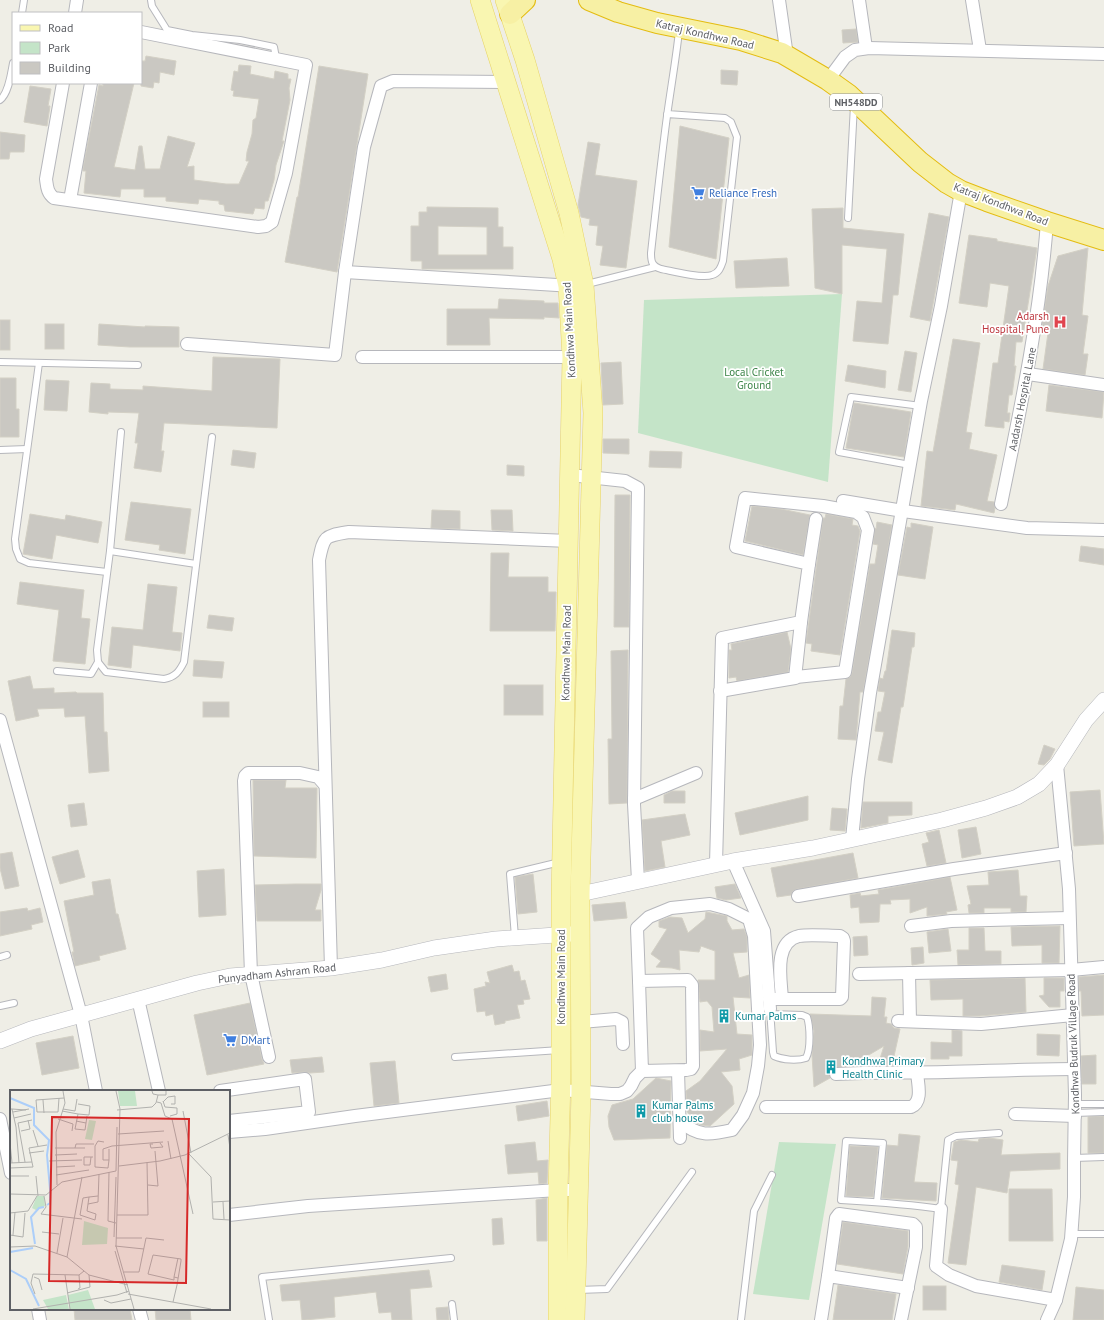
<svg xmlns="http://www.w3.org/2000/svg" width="1104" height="1320" font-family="'PT Sans',sans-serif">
<rect width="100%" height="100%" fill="#efeee6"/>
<g fill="#c4e4c8">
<polygon points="842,294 828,482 638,433 644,300"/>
<polygon points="779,1142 836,1144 809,1300 753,1294"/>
</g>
<g fill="#cac8c2" stroke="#d3d0c5" fill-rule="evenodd">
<polygon points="856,29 858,42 843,43 842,30"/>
<polygon points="146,56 176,61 174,75 160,72 159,83 154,82 153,88 141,86 141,61 145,61"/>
<polygon points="239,65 251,66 250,74 274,79 275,71 288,74 288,79 291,79 289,88 290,100 282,141 284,141 276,165 274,180 268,201 265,201 264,209 255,208 253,214 225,211 224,205 219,204 219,201 199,199 198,204 166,201 166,197 144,197 144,189 121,189 120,197 84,193 86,171 83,171 83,168 99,85 103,86 103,83 134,83 114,167 135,170 139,146 142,146 145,169 160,169 168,136 195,143 187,167 194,166 194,180 226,184 239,184 249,161 246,161 247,152 252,134 253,120 256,118 259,99 233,96 234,91 231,90 234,71 238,72"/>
<polygon points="319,66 368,74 337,272 285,262 297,197 298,197"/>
<polygon points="721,70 738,71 737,85 721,84"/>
<polygon points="30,86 51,89 48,106 50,106 47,126 24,122"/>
<polygon points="680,126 729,138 716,259 669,247"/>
<polygon points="0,132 25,135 24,152 10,152 9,159 0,159"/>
<polygon points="588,142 600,144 595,175 637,181 626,268 600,265 603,246 596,245 598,226 589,225 590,219 581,217 578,205"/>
<path d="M427,207L498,208V227H503V247H513V269H422V261H411V226H419V212H427ZM438,226L487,227V255H438Z"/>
<polygon points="843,208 843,228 904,234 898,295 893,295 888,344 853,341 857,301 882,303 887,249 842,245 842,294 815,288 812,209"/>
<polygon points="929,213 949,217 930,321 910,317"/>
<polygon points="969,235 997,239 997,241 1037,248 1022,342 1016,342 1014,366 1016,366 1012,395 1009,395 1007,413 1010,413 1009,422 1004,421 1004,428 985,426 993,363 998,363 1009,286 990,283 987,307 959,303"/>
<polygon points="1088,248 1082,315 1088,316 1083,354 1088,354 1085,375 1043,369 1048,333 1041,333 1048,286 1058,256"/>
<polygon points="787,258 789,286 736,288 734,261"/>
<polygon points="499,299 544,301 544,303 558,303 559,318 544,317 544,319 489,318 490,345 447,345 447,309 498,309"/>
<rect x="0" y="320" width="10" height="30"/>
<rect x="45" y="324" width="19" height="25"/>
<polygon points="99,324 145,327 145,326 179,327 179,347 130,347 98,345"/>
<polygon points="953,339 980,343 966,432 972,433 969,449 997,455 987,501 994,502 995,508 994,513 956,504 955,510 921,506 927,451 933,452"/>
<polygon points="905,351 917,353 911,392 898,390"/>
<polygon points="213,357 280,359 277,428 164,423 161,451 164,451 161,472 134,468 138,443 135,443 139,413 108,412 108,414 89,412 91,383 110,384 110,389 143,390 143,386 212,391"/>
<polygon points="621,362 623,404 603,405 601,363"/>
<polygon points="848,365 886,371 885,388 845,381"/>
<polygon points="0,378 16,378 16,409 19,409 19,437 0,437"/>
<polygon points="46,380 69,381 67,411 44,410"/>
<polygon points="1049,385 1104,392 1102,418 1046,411"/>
<polygon points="854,403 911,412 904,457 846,448"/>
<polygon points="603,439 629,439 629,454 603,453"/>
<polygon points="233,450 256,453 254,468 231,465"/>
<polygon points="650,451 682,452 681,468 649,467"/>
<polygon points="507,465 524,466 524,476 507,475"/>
<polygon points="615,495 630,495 629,627 614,627"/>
<polygon points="131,502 191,509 185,554 159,550 160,545 125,540"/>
<polygon points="752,506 781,509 810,515 803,555 745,541"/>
<polygon points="432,510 460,511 460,529 431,528"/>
<polygon points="491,510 512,510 513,531 492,530"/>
<polygon points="30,514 65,520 66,515 102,522 98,543 56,535 52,559 23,554"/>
<polygon points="826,514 853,519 852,525 858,526 860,531 840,655 811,651 812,644 806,643 823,518 825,518"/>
<polygon points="877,522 892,525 863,692 860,692 856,740 838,739 840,706 843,706 846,679 850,677 852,673 870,564 875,564 878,545 873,544 875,528 876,529"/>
<polygon points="911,523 933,527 925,579 898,575 907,527 911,528"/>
<polygon points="1081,546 1104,549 1104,565 1079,561"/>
<polygon points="491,553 509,553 508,577 548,577 548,592 556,592 555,631 490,631"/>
<polygon points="20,582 84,590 81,618 90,619 85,664 53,661 59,610 17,604"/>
<polygon points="148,584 177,587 172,632 182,633 180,651 133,645 131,668 108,665 112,627 143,630"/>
<polygon points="209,615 234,618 232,631 207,628"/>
<polygon points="892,630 915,633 914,647 912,647 903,707 901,707 892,763 878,760 884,732 875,731 878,712 881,712 885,692 878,691 880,678 883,679 885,671 886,671"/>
<polygon points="787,632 791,649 788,672 737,681 736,677 729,678 729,650 732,650 731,644"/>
<polygon points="628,650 627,803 609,804 608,739 612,739 611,651"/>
<polygon points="194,660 224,662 222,678 193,676"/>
<polygon points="30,676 33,689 54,688 54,693 76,692 77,693 103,693 104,732 107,732 109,771 89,773 85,716 65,717 64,708 37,709 39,716 16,721 8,681"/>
<rect x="504" y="685" width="39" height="30"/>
<rect x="203" y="702" width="26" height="15"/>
<polygon points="1044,745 1055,749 1050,759 1044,765 1038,764"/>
<polygon points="253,780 286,780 285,788 317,788 316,858 254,856"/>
<polygon points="1100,790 1104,844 1074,846 1070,792"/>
<polygon points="672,791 685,791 685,803 664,803 664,795"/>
<polygon points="808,796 808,820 740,835 735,813"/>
<polygon points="863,802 912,802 912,815 888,816 888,823 861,828"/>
<polygon points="84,803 87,825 71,827 68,805"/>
<polygon points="832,808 847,809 845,831 830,830"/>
<polygon points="685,814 690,835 661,841 665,867 645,871 642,820"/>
<polygon points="976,827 981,854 962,858 958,830"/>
<polygon points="939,830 946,863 927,866 922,844 929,842 926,833"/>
<polygon points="78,850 85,877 60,884 52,857"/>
<polygon points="12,852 19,886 5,889 0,868 0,854"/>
<polygon points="853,853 858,878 797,889 793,891 791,895 777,897 771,868"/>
<polygon points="224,869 226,915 199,917 197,871"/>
<polygon points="1018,870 1020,896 1027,896 1026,912 1011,912 1011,908 984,908 984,913 969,913 968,905 971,904 967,886 989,885 988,872"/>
<polygon points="533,874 537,912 518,914 515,877"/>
<polygon points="950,877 957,910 946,912 947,914 927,916 927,907 910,913 910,899 890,900 891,904 880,904 879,922 860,923 859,907 851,908 850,895 860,893 861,896 879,894 878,890"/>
<polygon points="110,879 116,914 118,914 126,949 99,956 100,960 75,966 72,952 74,952 64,901 94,895 92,882"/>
<polygon points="296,884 321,884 321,890 315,910 321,910 321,921 257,921 255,885"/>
<polygon points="735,884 741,898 726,900 717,898 715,887"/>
<polygon points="625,902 627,918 594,921 592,905"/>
<polygon points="27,908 28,911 40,908 43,922 31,925 32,929 0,936 0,912"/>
<polygon points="706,912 727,916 727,921 732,930 744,929 747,937 747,952 733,953 739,978 749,975 750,998 733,997 737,1034 752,1035 752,1055 739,1059 740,1070 721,1072 732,1086 734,1104 710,1126 701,1125 692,1120 687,1111 686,1091 700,1081 727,1049 700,1051 700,1030 714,1032 712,1007 707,1001 700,1002 698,980 715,980 715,951 701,946 699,952 679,950 680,970 672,968 656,967 661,961 651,954 667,929 659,927 659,921 670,917 682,918 688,933 705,919"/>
<polygon points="1060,926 1059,963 1042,963 1042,945 1012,946 1011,927"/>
<polygon points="969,928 984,928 985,951 1001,951 1001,964 958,965 957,950 969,950"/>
<polygon points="948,929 951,951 929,953 927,932"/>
<polygon points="867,936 868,955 854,956 853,937"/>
<polygon points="923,947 924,963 912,965 911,948"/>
<polygon points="512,965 514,972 519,971 521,981 525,980 530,999 523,1000 524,1004 517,1005 520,1018 505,1021 505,1023 495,1025 493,1014 486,1016 485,1011 477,1012 474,989 486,986 485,982 490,983 487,972"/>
<polygon points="446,974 448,989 431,992 428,977"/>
<polygon points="1104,975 1104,1015 1082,1016 1081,991 1079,991 1079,977"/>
<polygon points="1025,978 1026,1012 980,1016 963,1016 963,999 931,1000 930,980"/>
<polygon points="1044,978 1064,978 1064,991 1060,991 1060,1007 1049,1007 1039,996 1044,995"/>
<polygon points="872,997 886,998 884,1017 887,1017 886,1023 891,1024 894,1028 900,1029 892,1065 878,1065 884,1046 850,1066 832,1068 829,1071 830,1078 814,1087 812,1055 814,1031 810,1014 871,1016"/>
<polygon points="250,1003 262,1059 264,1064 207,1075 194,1015"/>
<polygon points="952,1030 962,1031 962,1056 949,1056 949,1059 931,1059 931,1042 952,1043"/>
<polygon points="1037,1034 1060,1035 1059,1056 1037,1055"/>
<polygon points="73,1036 79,1068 42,1075 36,1043"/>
<polygon points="1096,1055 1096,1084 1082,1084 1081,1056"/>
<polygon points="322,1057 324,1072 310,1073 304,1072 292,1073 290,1060"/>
<polygon points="395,1061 399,1103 374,1106 370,1063"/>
<polygon points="656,1078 671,1081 670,1138 614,1140 609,1127 608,1116 612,1105 633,1099"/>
<polygon points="547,1101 549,1116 518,1121 516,1106"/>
<polygon points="1104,1116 1104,1153 1088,1153 1088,1117"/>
<polygon points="899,1134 920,1136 914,1182 937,1183 936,1201 882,1198 887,1145 898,1146"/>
<polygon points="989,1138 1003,1140 1001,1155 1060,1153 1060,1169 1010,1171 1007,1193 976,1187 966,1265 948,1263 959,1185 955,1184 958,1161 951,1160 954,1142 961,1140 978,1142 979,1139"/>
<polygon points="535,1142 537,1161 548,1160 547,1183 539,1184 538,1172 508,1174 505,1145"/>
<polygon points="850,1146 878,1147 873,1197 846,1196"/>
<polygon points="1009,1189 1052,1189 1053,1241 1009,1241"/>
<polygon points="547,1198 547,1241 537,1241 536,1200"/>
<polygon points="502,1218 504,1244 493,1245 492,1219"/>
<polygon points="843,1222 908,1231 908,1246 903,1274 837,1264"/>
<polygon points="1002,1265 1045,1271 1042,1290 999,1282"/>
<polygon points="429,1270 432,1287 410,1289 412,1320 392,1320 391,1312 379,1313 376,1292 334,1297 335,1317 305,1320 302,1320 300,1300 282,1301 280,1285"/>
<polygon points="838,1285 896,1294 892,1320 833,1320"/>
<rect x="923" y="1286" width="23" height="24"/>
<polygon points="1076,1287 1104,1290 1104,1320 1073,1320"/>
<polygon points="448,1307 449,1320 437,1320 436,1308"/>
<polygon points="74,1309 130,1309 132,1320 75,1320"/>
<polygon points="155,1309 190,1309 191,1320 156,1320"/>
</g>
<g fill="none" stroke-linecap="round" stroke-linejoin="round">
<g stroke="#b6b7bc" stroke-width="8">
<g id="service">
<polyline points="151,0 152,6 167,30 192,35 240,40 274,47 276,58"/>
<polyline points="22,13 24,0"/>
<path d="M0,100C9,93 11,73 13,63"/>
<path d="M667,114L725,118L731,122L737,137L723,261C721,267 719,273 712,275C702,279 672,271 661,269C652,266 651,262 651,253C656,207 661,161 667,116C671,87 676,59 679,31"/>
<polyline points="848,218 854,105"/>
<polyline points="587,284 655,267"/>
<polyline points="0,362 138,365"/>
<polyline points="39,363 15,539 16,549 20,559 29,563 107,572"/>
<path d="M121,432L110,551L97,650L98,662L106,672L164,679C175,677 179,672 184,662L212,437"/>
<polyline points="0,450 27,449"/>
<polyline points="910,465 839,452 851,397 921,406"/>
<polyline points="110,551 196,564"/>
<polyline points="57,671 91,674 98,662"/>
<polyline points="515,937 510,874 560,862"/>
<polyline points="0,957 7,955"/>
<polyline points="0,1006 14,1003"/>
<path d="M770,1009L773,1052L774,1056C783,1060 797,1061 806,1058C811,1049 810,1026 807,1017L802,1015L770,1014"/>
<polyline points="455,1057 560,1050"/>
<polyline points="1075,1104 1104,1104"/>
<polyline points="1075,1113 1104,1112"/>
<polyline points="1074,1158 1104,1157"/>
<path d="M877,1202L883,1143L846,1141L841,1200C875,1202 908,1204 941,1209L948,1140L956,1136L999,1133"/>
<polyline points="1071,1234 1104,1234"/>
<polyline points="578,1290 607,1289 692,1172"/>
<polyline points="452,1304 454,1320"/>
<polyline points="269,1320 262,1277 451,1258"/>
<polyline points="741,1320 754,1211 772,1175"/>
</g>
</g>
<g stroke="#b6b7bc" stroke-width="14">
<g id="minor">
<polyline points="779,0 787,56"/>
<polyline points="859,0 866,48"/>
<polyline points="972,0 980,50"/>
<polyline points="75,13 77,0"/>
<polyline points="828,80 845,57 855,50 869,48 1104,54"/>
<path d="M63,83L46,179C47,186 47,193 54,198L258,227L266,226L272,222L286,173L306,65L141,32"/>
<polyline points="70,200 91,83"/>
<polyline points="345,272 573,286"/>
<polyline points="187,344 335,355 345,272 364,147 381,86 393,81 506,82"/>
<polyline points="362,357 572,357"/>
<polyline points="1028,374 1104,385"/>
<polyline points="570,475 625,481 638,488 634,804 638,881"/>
<polyline points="843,501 903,511 1027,528 1104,530"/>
<path d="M1001,504C1020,411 1040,318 1047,222"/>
<polyline points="809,564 816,519"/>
<polyline points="720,691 795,678 801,622"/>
<polyline points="0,720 81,1015 96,1091"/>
<polyline points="634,799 696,773"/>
<polyline points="852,839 858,779 870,693 921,401 941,306 961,191"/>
<polyline points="733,861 764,931 770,1009"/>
<polyline points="716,864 722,638 801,622 809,564 736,547 745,498 823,506 856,512 863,517 868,530 845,672 796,677"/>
<polyline points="798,896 954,869 1066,853"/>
<polyline points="911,926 951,921 1069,918"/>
<path d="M331,968L319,560C324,535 325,536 349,532L569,541"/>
<polyline points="909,973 910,1021"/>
<polyline points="859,974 1071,970 1104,967"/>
<path d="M639,981L637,928L649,917L671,908L710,904L729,909L749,919L754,936L760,1045L758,1066L753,1093L743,1115L732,1130C710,1135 698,1137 680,1121"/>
<polyline points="138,999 159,1091"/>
<path d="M769,999H840L842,997L844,941L843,938L840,936C829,936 809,934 799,936C773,942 781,980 782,999"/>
<polyline points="898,1021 981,1024 1073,1015"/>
<polyline points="581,1022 616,1019 622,1022 623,1044"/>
<polyline points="269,1057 251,974 244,781 245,776 248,773 300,773 318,777 325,785"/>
<polyline points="678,1071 680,1138"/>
<path d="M836,1074C873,1072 909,1073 946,1072C989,1071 1032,1069 1074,1069"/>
<polyline points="220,1091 305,1079 309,1112 229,1121"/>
<path d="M766,1107H911C923,1102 918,1084 917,1073"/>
<polyline points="1015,1114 1075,1116"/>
<polyline points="0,1119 11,1173"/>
<polyline points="229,1132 265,1129 355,1116 561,1090 611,1094 620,1094 627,1091 631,1086 635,1078 642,1071 686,1070 691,1069 693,1066 692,985 688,980 639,981 642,1071"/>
<polyline points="941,1209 936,1266 949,1275 976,1286 1056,1300"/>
<polyline points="229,1215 308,1206 558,1190 579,1190"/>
<polyline points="828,1276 836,1218 839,1214 913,1224 916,1227 916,1247 901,1320"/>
<polyline points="38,1309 40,1320"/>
<polyline points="139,1309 142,1320"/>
<polyline points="821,1320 828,1276 908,1288"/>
<polyline points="1047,1320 1056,1300 1071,1239 1074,1197 1074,1161 1075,1095 1069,889 1057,765"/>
</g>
</g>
<g stroke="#b6b7bc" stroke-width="16">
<g id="tertiary">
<polyline points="580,894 733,861 813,848 942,820 986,808 1017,797 1039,784 1057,765 1086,720 1104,700"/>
<polyline points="0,1041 31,1029 197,983 230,976 331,968 382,960 434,948 496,939 571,934"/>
</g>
</g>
<g stroke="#e7d366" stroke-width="20">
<g id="primary">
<polyline points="480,0 562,259 568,286 572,357 561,898 561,1079 558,1190 558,1320"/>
<polyline points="505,0 525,60 569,213 584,285 593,413 580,894 581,1092 575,1320"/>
</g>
</g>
<g stroke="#e4bc11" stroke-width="22">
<g id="trunk">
<polyline points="589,0 618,12 657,23 741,40 782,53 828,80 849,95 920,162 947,183 961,191 987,201 1047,222 1104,240"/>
<polyline points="510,14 525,0"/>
</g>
</g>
<use href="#service" stroke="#fff" stroke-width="6"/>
<use href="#minor" stroke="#fff" stroke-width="12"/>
<use href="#tertiary" stroke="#fff" stroke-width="15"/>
<use href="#primary" stroke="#f9f6b1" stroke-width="19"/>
<use href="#trunk" stroke="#f7f0a4" stroke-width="20"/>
</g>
<defs>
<g id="supermarket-bare" transform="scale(1.08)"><path d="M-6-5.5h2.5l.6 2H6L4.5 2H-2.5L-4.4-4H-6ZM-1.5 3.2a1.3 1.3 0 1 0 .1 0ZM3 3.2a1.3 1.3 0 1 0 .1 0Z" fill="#3f7fe0" stroke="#fff" stroke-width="2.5" paint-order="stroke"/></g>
<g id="hospital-bare" transform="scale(1.08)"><path d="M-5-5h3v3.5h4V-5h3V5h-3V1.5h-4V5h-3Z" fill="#e0444e" stroke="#fff" stroke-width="2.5" paint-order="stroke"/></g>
<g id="building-bare" transform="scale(1.08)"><path d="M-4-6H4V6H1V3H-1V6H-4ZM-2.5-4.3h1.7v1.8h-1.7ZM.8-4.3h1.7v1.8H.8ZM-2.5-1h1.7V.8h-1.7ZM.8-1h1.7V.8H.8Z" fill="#0f9aa8" stroke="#fff" stroke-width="2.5" paint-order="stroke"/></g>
</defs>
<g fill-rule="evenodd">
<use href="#supermarket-bare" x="698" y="193"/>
<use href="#hospital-bare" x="1060" y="322"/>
<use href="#building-bare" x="724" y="1016"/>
<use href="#supermarket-bare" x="230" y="1040"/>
<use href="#building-bare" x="831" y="1067"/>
<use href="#building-bare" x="641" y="1111"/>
</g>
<g text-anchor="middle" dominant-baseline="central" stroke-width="3.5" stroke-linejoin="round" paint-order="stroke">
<rect fill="#fff" stroke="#8e9093" stroke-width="1" x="830" y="94" width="52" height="16" rx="3"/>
<g font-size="10" font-weight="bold" fill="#5e6065">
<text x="856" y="102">NH548DD</text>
</g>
<g font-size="11" fill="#5e6065" stroke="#fff">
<text transform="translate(705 34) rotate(13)">Katraj Kondhwa Road</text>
<text transform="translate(1001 204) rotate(21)">Katraj Kondhwa Road</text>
<text transform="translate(569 330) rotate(-93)">Kondhwa Main Road</text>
<text transform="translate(1022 399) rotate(-79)">Aadarsh Hospital Lane</text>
<text transform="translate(566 653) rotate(-89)">Kondhwa Main Road</text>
<text transform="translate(277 973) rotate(-6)">Punyadham Ashram Road</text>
<text transform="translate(561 977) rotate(-90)">Kondhwa Main Road</text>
<text transform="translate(1073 1044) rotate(-92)">Kondhwa Budruk Village Road</text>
</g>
<g font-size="11" fill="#366cbe" stroke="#fff" text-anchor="start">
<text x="709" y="193">Reliance Fresh</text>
<text x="241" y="1040">DMart</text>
</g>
<g font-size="11" fill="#be3a42" stroke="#fff" text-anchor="end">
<text x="1049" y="316">Adarsh<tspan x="1049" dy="13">Hospital, Pune</tspan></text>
</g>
<g font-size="11" fill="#3d8549" stroke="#fff">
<text x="754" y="372">Local Cricket<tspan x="754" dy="13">Ground</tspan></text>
</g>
<g font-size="11" fill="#0d838f" stroke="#fff" text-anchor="start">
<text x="735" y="1016">Kumar Palms</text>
<text x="842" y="1061">Kondhwa Primary<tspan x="842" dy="13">Health Clinic</tspan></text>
<text x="652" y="1105">Kumar Palms<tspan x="652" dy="13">club house</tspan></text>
</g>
</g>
<g transform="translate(10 1090)">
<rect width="220" height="220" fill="#efeee6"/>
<path d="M108,1H125L127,16H110ZM79,30L86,31L82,50L75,49ZM27,106H34L35,116L26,120L22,118ZM74,131L98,138L97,154L72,155ZM78,200L85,219H60L58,205ZM56,205L59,219H38L33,210Z" fill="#c4e4c8"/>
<path fill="none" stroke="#accef9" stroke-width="2" d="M0,8L24,18V35L39,50L37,65L40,99V113L37,115M25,154L21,127L29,118L34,117M0,162L23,158M0,180L16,189L29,216"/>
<path fill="none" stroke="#b1b1ae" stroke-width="1" d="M106,1L110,19L106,156L124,219M142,1L143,4L148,5H156V1M49,8L48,22H27L26,10L54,8M33,10L34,23M153,11L155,17L167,18V24L160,26M147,12L151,13L155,26L162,29L183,124M153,12L158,7L165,6V14H161M68,14L80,16L79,25L68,24L65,39L75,40L76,33M0,19H2L6,37L9,73M2,19L16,20M53,19L65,21L67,9M107,20L142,17L146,13L148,5M52,21L68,24M173,21L181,63M3,22L19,19M4,28L21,24M48,29L63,34L62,41M66,31L76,33L77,26M8,33L15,72M8,33L22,30M23,40L28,56M11,41L20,39L18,30M108,44L154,41M218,45L220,58M158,51L161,69M94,52L88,51L85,56V77L98,78L99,70M0,53L2,73M143,54H140L141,58L153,57L150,53M45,58H75M65,58L66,54H84M99,59V70H93V59L102,56L153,52M19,63L34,61M179,64L201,87L203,129L220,130M45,65L67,64M81,67L80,75H74V67H83M39,71L72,70M0,73L22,72M109,76L150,71L175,65L220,43M46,77L65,76M0,78L23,77L19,58L37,55M106,81L107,37M99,82L98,131L106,133M46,85L79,80M0,86H19M26,86L28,106M47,95L46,42L55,13L53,1M138,95L148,96L145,61M0,104L36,105L52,92L106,81M34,106L36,117L31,124L72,129M79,107L73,108L70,125L85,130L86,124L77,121L78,114L88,112L89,84M203,112L220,111M213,112L214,129M78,114L79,107L88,106M0,123L18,121L27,106M107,125H138L137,72M32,142L49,144M0,145L13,147L15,123M3,145L5,122M104,147L106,87M106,148H132M105,156L134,159M0,157L25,156L57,167L79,185L118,195M105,161L117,203M47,163L53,128M57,167L72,87M114,182H129L136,148L154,150M55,185L60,219M24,187L29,189L32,200M164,187L168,168M68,199L70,198L69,185M57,203L80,197L79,185M25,204L21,193L23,184L69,185L74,181M118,204L201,219M94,210L101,213L121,209M163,212L167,195L171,171V169L143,165L138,184L164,190V187L168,188M23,219L107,205L119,201"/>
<path fill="#d62828" fill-opacity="0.15" stroke="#d62828" stroke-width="2" d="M42,27L179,29L176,193L39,191Z"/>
<rect width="220" height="220" fill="none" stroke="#5e6065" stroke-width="2"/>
</g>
<rect x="12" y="12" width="130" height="72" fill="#ffffff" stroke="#bfbfc1"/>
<rect x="20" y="25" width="20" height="6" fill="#f9f6b1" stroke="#bfbfc1"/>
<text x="48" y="32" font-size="12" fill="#5e6065">Road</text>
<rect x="20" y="42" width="20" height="12" fill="#c4e4c8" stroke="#bfbfc1"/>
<text x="48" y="52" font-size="12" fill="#5e6065">Park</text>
<rect x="20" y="62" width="20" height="12" fill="#cac8c2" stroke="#bfbfc1"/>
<text x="48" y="72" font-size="12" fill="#5e6065">Building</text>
</svg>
